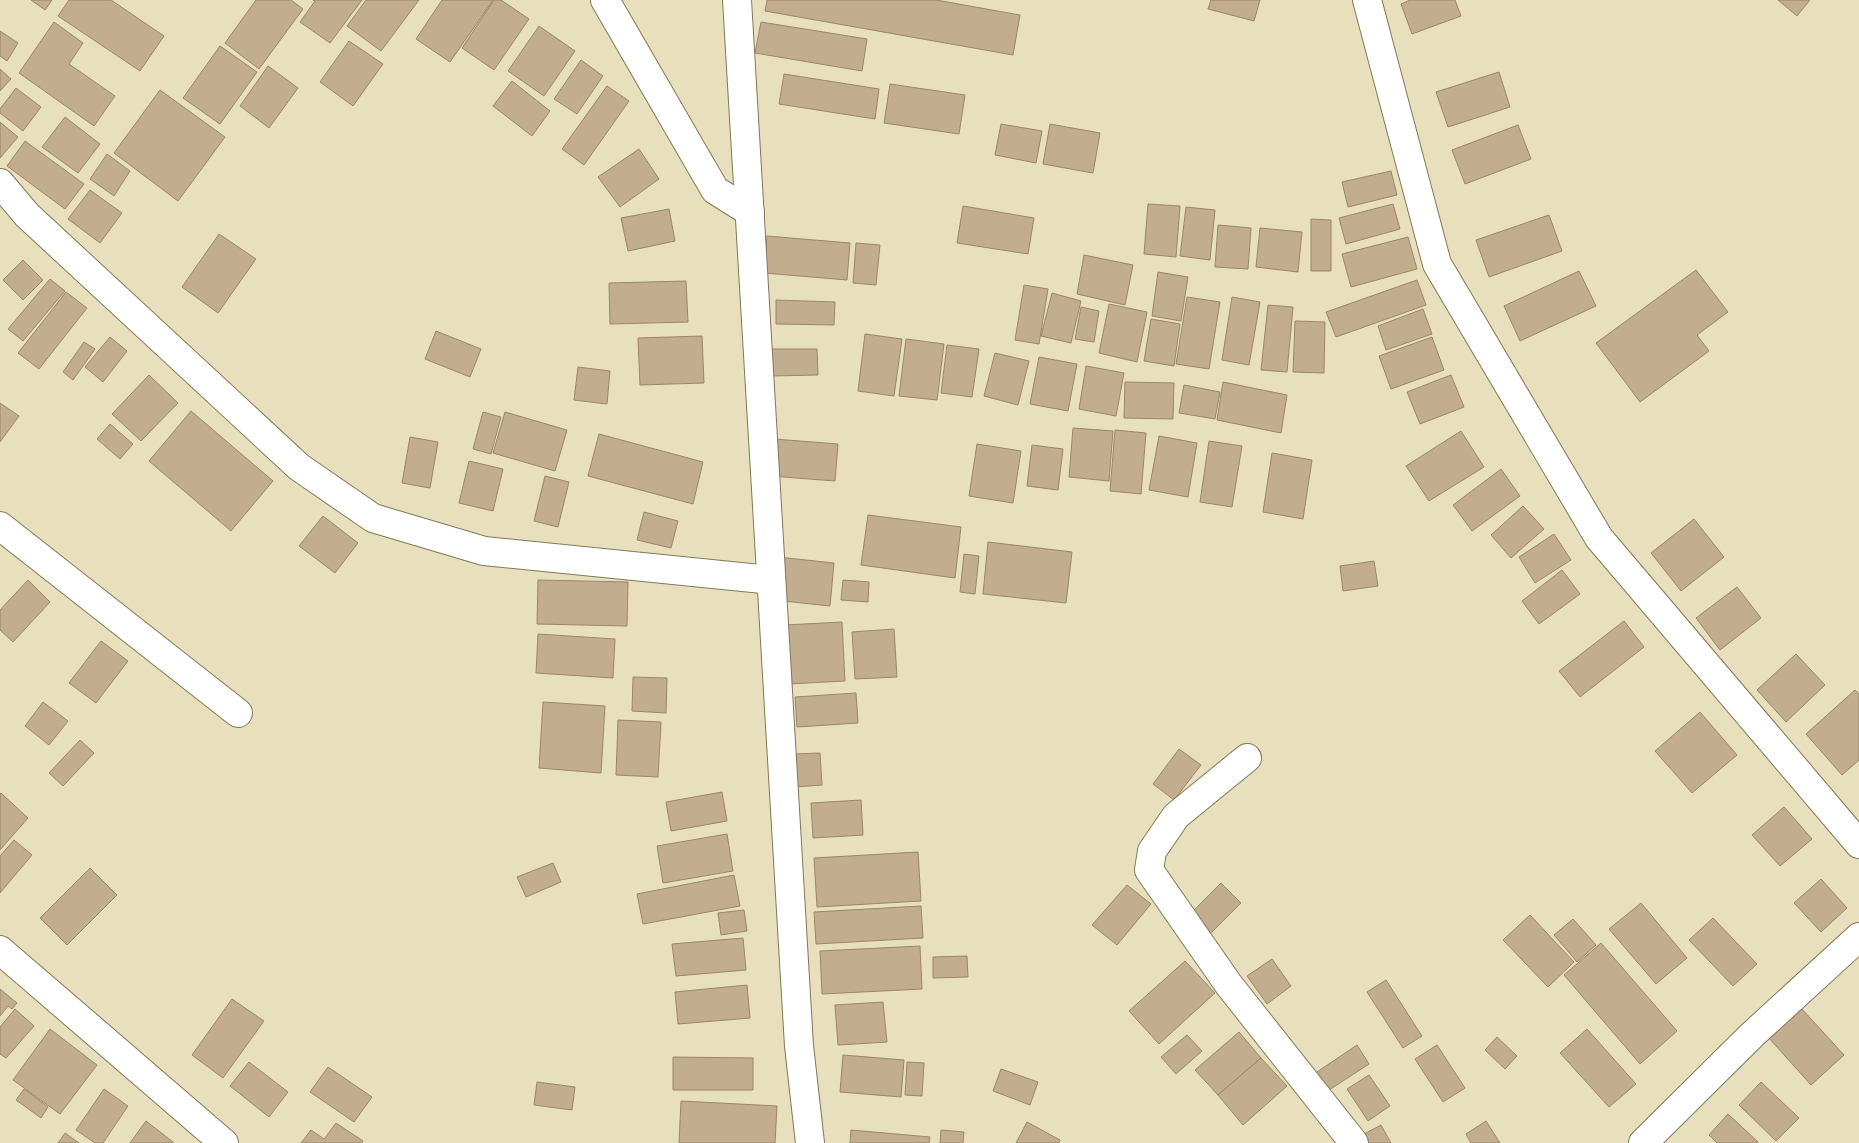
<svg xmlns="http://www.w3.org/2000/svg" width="1859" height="1143" font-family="Roboto,sans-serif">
<rect width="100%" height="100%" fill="#e8e0bc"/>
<g fill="#c2ad8e" stroke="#9a8668">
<polygon points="31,0 52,0 45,10"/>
<polygon points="69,0 111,0 164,36 140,71 58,16"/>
<polygon points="256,0 291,0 303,9 259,69 225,43"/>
<polygon points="313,0 362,0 330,43 300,22 315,1"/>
<polygon points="366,0 419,0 381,51 347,26"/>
<polygon points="442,0 493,0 450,62 416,39"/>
<polygon points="494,0 501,0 529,19 494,70 462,48"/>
<polygon points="767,0 936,0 1020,15 1013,55 765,11"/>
<polygon points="1211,0 1260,0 1254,21 1208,9"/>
<polygon points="1410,0 1455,0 1461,16 1412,34 1401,4"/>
<polygon points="1778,0 1810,0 1797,16"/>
<polygon points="54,22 83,43 69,64 115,96 94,126 19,73"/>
<polygon points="761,22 867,39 862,71 755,53"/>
<polygon points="539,26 575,51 544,96 508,71"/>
<polygon points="0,31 18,43 7,61 0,56"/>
<polygon points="349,41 383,64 353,106 320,82"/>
<polygon points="220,46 257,72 220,124 183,98"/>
<polygon points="581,60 603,76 577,114 554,99"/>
<polygon points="268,66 298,88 269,128 240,106"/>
<polygon points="0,69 11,79 0,91"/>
<polygon points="1499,72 1510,107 1448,127 1436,92"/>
<polygon points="784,74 879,89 875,119 779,104"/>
<polygon points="512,81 550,111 532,136 493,106"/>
<polygon points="890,84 965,95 959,134 884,123"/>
<polygon points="607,86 629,101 584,165 562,149"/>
<polygon points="16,88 41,107 23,131 0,113 0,109"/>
<polygon points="160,90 225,137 178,201 114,153"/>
<polygon points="65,117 100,144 78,173 42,147"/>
<polygon points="0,122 18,137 0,158"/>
<polygon points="1001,124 1042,131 1036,163 995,155"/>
<polygon points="1050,124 1100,133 1093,173 1043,164"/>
<polygon points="1518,125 1531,159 1465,184 1452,150"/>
<polygon points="25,141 84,184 65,209 7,166"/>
<polygon points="639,149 659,179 620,207 598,177"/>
<polygon points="107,154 130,171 114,196 90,179"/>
<polygon points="1391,171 1397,195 1348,207 1342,182"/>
<polygon points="90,190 122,213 100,243 68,219"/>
<polygon points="1148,204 1180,206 1176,257 1144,254"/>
<polygon points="1393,204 1400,229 1346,244 1339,218"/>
<polygon points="963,206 1034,218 1028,254 957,243"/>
<polygon points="1186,207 1215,210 1210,260 1180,256"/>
<polygon points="669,209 675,241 628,251 621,218"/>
<polygon points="1549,215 1562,251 1489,277 1476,240"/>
<polygon points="1311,219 1331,220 1331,271 1311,271"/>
<polygon points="1218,225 1251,228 1248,269 1215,267"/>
<polygon points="1260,228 1302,232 1298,272 1256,267"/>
<polygon points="219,234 256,259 218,313 182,287"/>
<polygon points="767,236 850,243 847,280 764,273"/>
<polygon points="1408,237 1417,269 1351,287 1342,254"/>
<polygon points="856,243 880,245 876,285 853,283"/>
<polygon points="1084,255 1133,265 1125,305 1077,294"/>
<polygon points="23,260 43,280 23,300 3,280"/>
<polygon points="1696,270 1728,312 1697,335 1709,351 1640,402 1596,343"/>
<polygon points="1579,271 1596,306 1520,341 1504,306"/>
<polygon points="1158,272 1188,277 1181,321 1152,316"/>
<polygon points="50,279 65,291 23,341 8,329"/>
<polygon points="1417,280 1426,305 1336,337 1326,312"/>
<polygon points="686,281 688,322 610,324 609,283"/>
<polygon points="1024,285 1048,289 1039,344 1015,340"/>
<polygon points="66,292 87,308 39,369 18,353"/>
<polygon points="1052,293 1081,301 1071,343 1041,336"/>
<polygon points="1187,297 1220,302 1209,369 1176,364"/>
<polygon points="1232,297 1260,302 1249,365 1222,360"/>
<polygon points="776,300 835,302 834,325 776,324"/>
<polygon points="1109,304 1147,312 1137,362 1099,353"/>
<polygon points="1268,305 1293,307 1287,372 1261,370"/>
<polygon points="1081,307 1099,311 1094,342 1075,339"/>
<polygon points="1423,309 1432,334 1386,350 1378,326"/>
<polygon points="1151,319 1180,324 1174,366 1144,361"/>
<polygon points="1295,321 1325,322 1324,373 1293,372"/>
<polygon points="436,331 481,349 470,377 425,359"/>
<polygon points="865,334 902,339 894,396 858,391"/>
<polygon points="702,336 704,383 640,385 638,338"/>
<polygon points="110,337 127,351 103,382 85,367"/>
<polygon points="1432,337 1444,370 1391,389 1379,356"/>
<polygon points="906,339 944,344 937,400 899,396"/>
<polygon points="84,342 95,349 73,380 63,372"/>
<polygon points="947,345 979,349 972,397 941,393"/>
<polygon points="770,349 817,349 818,375 771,376"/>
<polygon points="995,353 1029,361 1018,405 984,396"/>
<polygon points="1039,357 1077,364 1068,411 1030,404"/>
<polygon points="1086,366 1124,373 1116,416 1079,409"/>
<polygon points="578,367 610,371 607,404 574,400"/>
<polygon points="149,375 178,403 141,441 112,414"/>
<polygon points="1451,375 1464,407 1420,424 1407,392"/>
<polygon points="1125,382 1174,383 1173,419 1124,418"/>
<polygon points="1223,382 1287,395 1281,433 1217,420"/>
<polygon points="1184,385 1220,392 1215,419 1179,413"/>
<polygon points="0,403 19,416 0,442"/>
<polygon points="191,411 273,481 231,531 149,461"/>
<polygon points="483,412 501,417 491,454 473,449"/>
<polygon points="505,412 567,430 555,471 493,453"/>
<polygon points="110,424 133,444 120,459 97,439"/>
<polygon points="1073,428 1113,431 1109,481 1069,477"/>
<polygon points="1115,430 1146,433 1141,494 1110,491"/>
<polygon points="1461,431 1484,467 1429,501 1406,466"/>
<polygon points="599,434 703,462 693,504 588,476"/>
<polygon points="1159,436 1197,443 1188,497 1149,490"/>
<polygon points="410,437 438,442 430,488 402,483"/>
<polygon points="774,439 838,444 835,481 771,476"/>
<polygon points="1209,441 1242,446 1232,507 1200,502"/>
<polygon points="977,444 1021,451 1013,503 969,496"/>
<polygon points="1032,445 1063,449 1058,490 1027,486"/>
<polygon points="1272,453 1312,460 1303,519 1263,512"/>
<polygon points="469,461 503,469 493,511 459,503"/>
<polygon points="1501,469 1520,496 1472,531 1453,505"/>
<polygon points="545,476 569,482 558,527 534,521"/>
<polygon points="1523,506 1544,529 1511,558 1491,535"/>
<polygon points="644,512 678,521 671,548 637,540"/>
<polygon points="868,515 961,527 955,578 861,565"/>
<polygon points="323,516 358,543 335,573 299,546"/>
<polygon points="1694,519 1724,557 1681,591 1651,553"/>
<polygon points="1554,534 1571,560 1535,583 1519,557"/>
<polygon points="988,542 1072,552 1066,603 983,594"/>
<polygon points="964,554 979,556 975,594 960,592"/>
<polygon points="778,557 834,563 830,606 774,600"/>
<polygon points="1374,561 1378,586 1343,591 1340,566"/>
<polygon points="1562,570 1580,594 1539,624 1522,601"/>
<polygon points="28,580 50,602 13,642 0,630 0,610"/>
<polygon points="538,580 628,582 627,626 537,624"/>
<polygon points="843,580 869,582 868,602 841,600"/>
<polygon points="1737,587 1761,618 1720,650 1696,618"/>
<polygon points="1624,621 1644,647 1580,697 1559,671"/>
<polygon points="842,622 845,681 788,684 785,625"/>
<polygon points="894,629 897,677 855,679 852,632"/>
<polygon points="538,634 615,639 613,678 536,673"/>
<polygon points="101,641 128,661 96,703 69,683"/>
<polygon points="1796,654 1825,685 1786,722 1757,690"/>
<polygon points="633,677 667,678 666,713 632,711"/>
<polygon points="1855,690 1859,694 1859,760 1842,775 1806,734"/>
<polygon points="856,693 858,723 797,727 795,697"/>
<polygon points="43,702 68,721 49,745 25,726"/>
<polygon points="543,702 605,706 601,773 539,768"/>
<polygon points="1700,712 1737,755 1692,793 1655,751"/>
<polygon points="618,720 661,722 658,777 616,775"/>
<polygon points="80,740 94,753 63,786 49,773"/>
<polygon points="1179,749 1201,765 1174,800 1153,784"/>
<polygon points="820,753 822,785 796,787 794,754"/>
<polygon points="722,792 727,821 671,831 666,802"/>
<polygon points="1,793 28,818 0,850 0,794"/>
<polygon points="861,800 863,835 813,838 811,803"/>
<polygon points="1784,807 1812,839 1780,866 1752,835"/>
<polygon points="727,834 733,871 663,883 657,846"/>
<polygon points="14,840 32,855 0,893 0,856"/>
<polygon points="918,852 921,901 817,907 814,858"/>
<polygon points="553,863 561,882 526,897 517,877"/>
<polygon points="90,868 117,895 67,945 40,918"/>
<polygon points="734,875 740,906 643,924 637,894"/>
<polygon points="1821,879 1847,908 1821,932 1794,903"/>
<polygon points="1221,883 1241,903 1205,939 1185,919"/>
<polygon points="1127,885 1151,904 1117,945 1092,925"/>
<polygon points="1641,903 1687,958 1656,984 1609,929"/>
<polygon points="921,906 923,938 816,944 814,912"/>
<polygon points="744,910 747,931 721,935 718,913"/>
<polygon points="1530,915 1574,962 1548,987 1503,940"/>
<polygon points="1713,918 1757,964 1733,986 1689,940"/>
<polygon points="1573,919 1596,945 1577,962 1554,935"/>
<polygon points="743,938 746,970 676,976 672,944"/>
<polygon points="1601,943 1677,1031 1640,1064 1564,975"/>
<polygon points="920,946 922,989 822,994 820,951"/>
<polygon points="967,956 968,977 933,978 933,957"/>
<polygon points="1272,959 1291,986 1267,1004 1247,976"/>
<polygon points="1185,961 1215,993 1159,1044 1129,1011"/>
<polygon points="1386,980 1422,1036 1403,1048 1367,992"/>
<polygon points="747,985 750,1018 678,1024 675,992"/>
<polygon points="0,989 17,1003 12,1009 8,1006 0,1016"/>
<polygon points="232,999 264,1021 223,1078 192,1055"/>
<polygon points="883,1002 887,1042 838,1045 835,1005"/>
<polygon points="1801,1008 1844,1055 1811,1085 1768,1037"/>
<polygon points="15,1009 34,1026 6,1058 0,1054 0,1027"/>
<polygon points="50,1029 97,1065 60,1114 13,1080"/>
<polygon points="1587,1029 1636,1084 1609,1107 1560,1053"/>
<polygon points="1239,1032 1261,1058 1218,1095 1195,1070"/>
<polygon points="1187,1035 1202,1051 1176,1074 1161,1057"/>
<polygon points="1497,1037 1517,1056 1505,1069 1485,1050"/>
<polygon points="1357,1045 1369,1064 1326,1092 1314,1074"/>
<polygon points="1437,1045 1465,1088 1443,1102 1415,1059"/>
<polygon points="843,1055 904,1060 901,1097 840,1092"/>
<polygon points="673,1057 753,1058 753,1090 673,1090"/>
<polygon points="1261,1058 1287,1086 1243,1125 1218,1095"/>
<polygon points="249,1062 288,1092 269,1117 230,1086"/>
<polygon points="907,1062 924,1063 922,1096 905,1095"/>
<polygon points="328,1067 372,1097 354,1122 310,1092"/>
<polygon points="1001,1069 1038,1082 1030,1105 993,1091"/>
<polygon points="1369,1075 1390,1106 1368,1121 1347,1089"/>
<polygon points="537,1082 575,1087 572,1110 534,1105"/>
<polygon points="1761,1082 1799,1118 1776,1141 1739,1105"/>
<polygon points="24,1089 48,1107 41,1118 16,1100"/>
<polygon points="104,1089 128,1106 103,1143 95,1143 76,1130"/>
<polygon points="681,1101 777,1106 775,1143 679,1143"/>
<polygon points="1728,1114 1758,1142 1757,1143 1717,1143 1709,1135"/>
<polygon points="146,1121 173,1142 173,1143 130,1143"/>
<polygon points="1486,1121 1500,1143 1471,1143 1466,1134"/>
<polygon points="1027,1122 1060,1140 1059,1143 1016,1143"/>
<polygon points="336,1123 363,1141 362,1143 301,1143 311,1130 324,1139"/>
<polygon points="1381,1125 1391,1143 1366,1143 1362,1135"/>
<polygon points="851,1130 930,1137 929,1143 850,1143"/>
<polygon points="941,1130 964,1132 963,1143 940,1143"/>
<polygon points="65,1133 79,1143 58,1143"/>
</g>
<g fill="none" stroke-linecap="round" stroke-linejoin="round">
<g stroke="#807957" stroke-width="30">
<g id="minor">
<polyline points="605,0 715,190 750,212"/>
<polyline points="737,0 799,1046 810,1143"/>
<polyline points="1367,0 1437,264 1599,538 1859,844"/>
<polyline points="0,183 27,215 299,467 373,518 484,551 771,580"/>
<polyline points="0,526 238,713"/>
<polyline points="1247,758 1176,816 1152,851 1149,870 1229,985 1354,1143"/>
<polyline points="0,950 224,1143"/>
<polyline points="1643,1143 1752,1035 1859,937"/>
</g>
</g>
<use href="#minor" stroke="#fff" stroke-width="28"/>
</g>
</svg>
